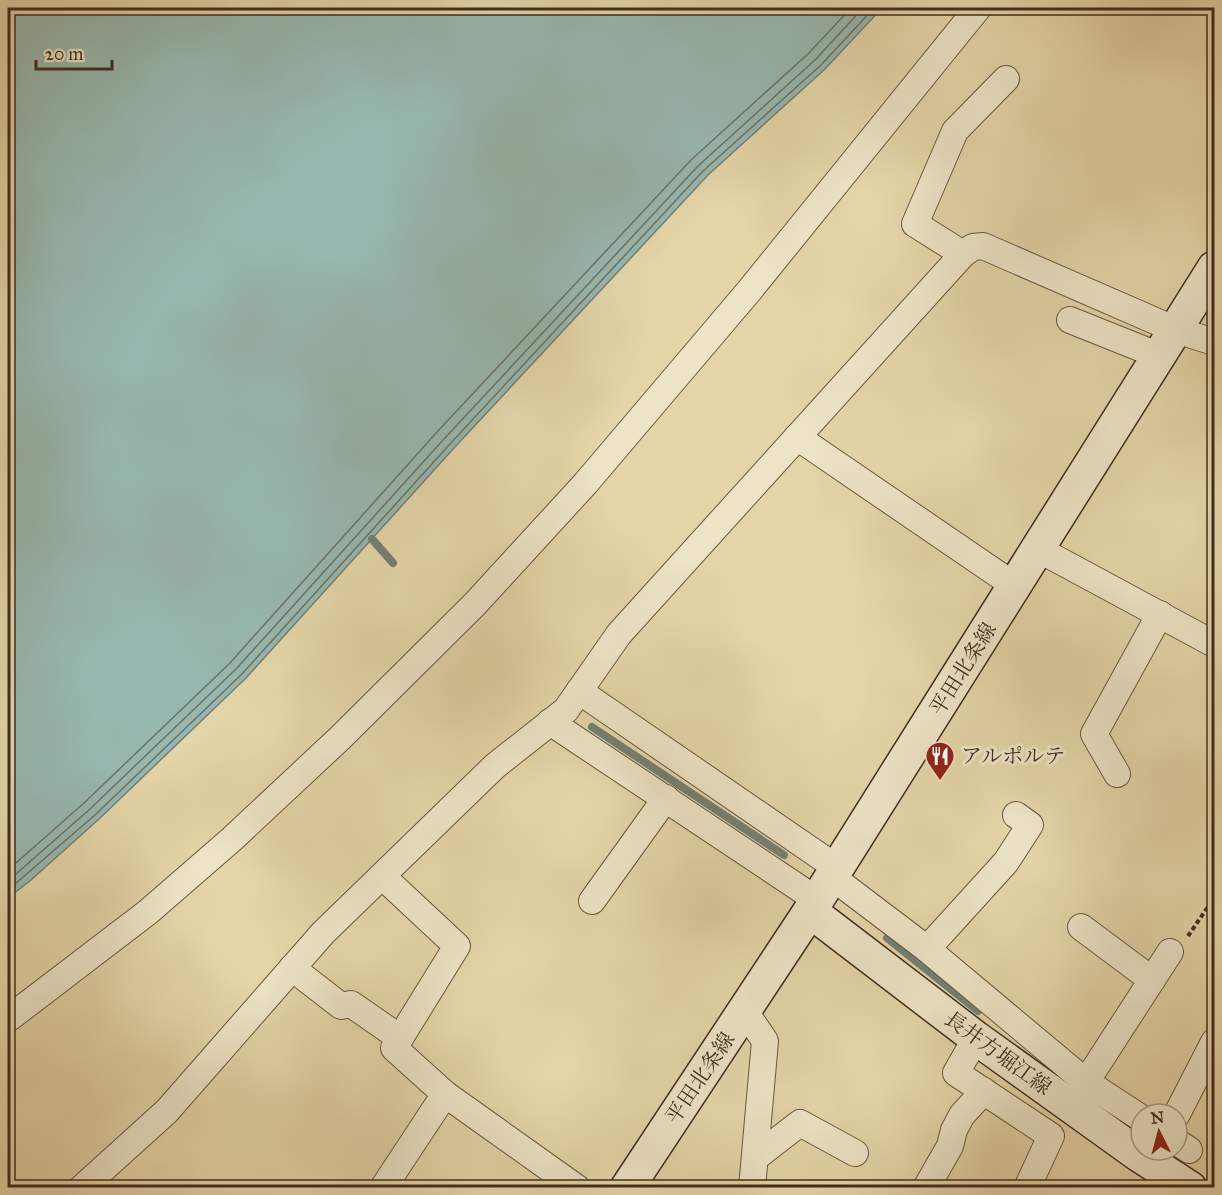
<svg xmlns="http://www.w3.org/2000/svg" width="1222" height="1195" font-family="'IM FELL Great Primer','Noto Serif JP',serif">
<rect width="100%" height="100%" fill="#e4d5a8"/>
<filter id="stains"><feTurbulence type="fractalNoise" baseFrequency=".00333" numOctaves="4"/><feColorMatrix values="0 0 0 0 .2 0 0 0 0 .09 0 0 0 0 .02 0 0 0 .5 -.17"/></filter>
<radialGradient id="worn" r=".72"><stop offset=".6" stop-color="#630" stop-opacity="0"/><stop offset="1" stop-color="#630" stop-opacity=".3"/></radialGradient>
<polygon fill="#97b8af" stroke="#748076" stroke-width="1.5" points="8,8 882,8 825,69 708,175 454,448 246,678 99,819 31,880 8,898"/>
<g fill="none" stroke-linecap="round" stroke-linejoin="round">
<g stroke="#6c7268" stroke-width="1.5">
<polyline points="8,870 84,803 230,663 437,432 691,160 809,53 851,8"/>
<polyline points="8,881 90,809 236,669 444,439 698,166 816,59 863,8"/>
<polyline points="8,890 95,815 242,674 450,444 703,171 821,65 874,8"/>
</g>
<g stroke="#748076" stroke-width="8">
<polyline points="372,539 393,563"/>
<polyline points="592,727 784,855"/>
<polyline points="887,938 978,1011"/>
</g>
<g stroke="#695742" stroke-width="28">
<g id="street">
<polyline points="963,254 915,224 955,131 1006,79"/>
<polyline points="1070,320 1160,356"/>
<polyline points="797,437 1015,586"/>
<polyline points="1038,549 1214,644"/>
<polyline points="579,691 837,868"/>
<polyline points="550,722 817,900"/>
<polyline points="1117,774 1094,734 1160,614"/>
<polyline points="382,876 457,946 394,1048 445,1094 577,1188"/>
<polyline points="832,877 927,949 1086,1082 1141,1118"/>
<polyline points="592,901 666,798"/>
<polyline points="1081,927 1152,980"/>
<polyline points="927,949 1006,862 1030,825 1016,815"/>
<polyline points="292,968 341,1006 351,1004 400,1038"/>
<polyline points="744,1010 765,1041 752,1188"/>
<polyline points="8,1019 148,912 232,839 340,738 475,604 585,484 749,291 978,8"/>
<polyline points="976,1038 956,1073 1051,1136 1027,1188"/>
<polyline points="1086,1082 1170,952"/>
<polyline points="1177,1114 1214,1042"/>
<polyline points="1177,1142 1189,1150"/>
<polyline points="755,1158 800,1123 855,1153"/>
<polyline points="82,1188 167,1111 323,933 495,766 566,710 619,634 963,254 973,247 983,246 1176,330 1214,342"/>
<polyline points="383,1188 445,1094"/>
<polyline points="926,1188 950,1146 954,1130 962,1115 984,1091"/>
</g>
</g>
<g stroke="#402d20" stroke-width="36">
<g id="secondary">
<polyline points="810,911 976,1038 1139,1155 1190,1188"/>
<polyline points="627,1188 810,911 1214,268"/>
</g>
</g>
<polyline stroke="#402d20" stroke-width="4" stroke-dasharray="4.5 3" stroke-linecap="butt" points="1188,936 1214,898"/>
<use href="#street" stroke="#ede4c6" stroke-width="26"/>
<use href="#secondary" stroke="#ede4c6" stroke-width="33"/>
</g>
<defs>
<g id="restaurant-pin" transform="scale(1.5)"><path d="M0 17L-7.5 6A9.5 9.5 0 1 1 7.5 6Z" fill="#8f2418" stroke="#ede4c6"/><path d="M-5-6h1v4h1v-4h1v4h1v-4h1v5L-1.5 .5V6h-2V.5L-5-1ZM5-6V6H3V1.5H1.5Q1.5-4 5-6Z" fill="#fff"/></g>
</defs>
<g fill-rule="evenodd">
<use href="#restaurant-pin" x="940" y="756"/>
</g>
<g text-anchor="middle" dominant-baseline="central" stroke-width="6" stroke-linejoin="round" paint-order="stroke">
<g font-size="21" fill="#402d20" stroke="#ede4c6">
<text transform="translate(963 669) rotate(-58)">平田北条線</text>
<text transform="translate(998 1053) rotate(36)">長井方堀江線</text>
<text transform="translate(700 1078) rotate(-56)">平田北条線</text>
</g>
<g font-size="21" fill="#402d20" stroke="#ede4c6" text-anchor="start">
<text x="961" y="756">アルポルテ</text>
</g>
</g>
<rect width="1222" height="1195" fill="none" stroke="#e4d5a8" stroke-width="30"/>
<rect x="9" y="9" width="1204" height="1177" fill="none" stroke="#402d20" stroke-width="3"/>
<rect x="15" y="15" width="1192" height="1165" fill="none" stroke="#402d20" stroke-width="1.5"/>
<g transform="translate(1159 1132) rotate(354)"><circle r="28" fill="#ede4c6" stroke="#a89b84" stroke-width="1.5"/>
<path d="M0-4.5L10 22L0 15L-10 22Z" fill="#8f2418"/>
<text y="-9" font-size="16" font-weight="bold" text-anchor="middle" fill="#402d20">N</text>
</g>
<path d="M36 60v9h76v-9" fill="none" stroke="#402d20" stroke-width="3"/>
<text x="45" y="60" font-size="18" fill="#402d20" stroke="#ede4c6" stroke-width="4.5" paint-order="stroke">20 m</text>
<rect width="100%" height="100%" filter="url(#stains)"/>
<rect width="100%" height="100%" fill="url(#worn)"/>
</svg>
